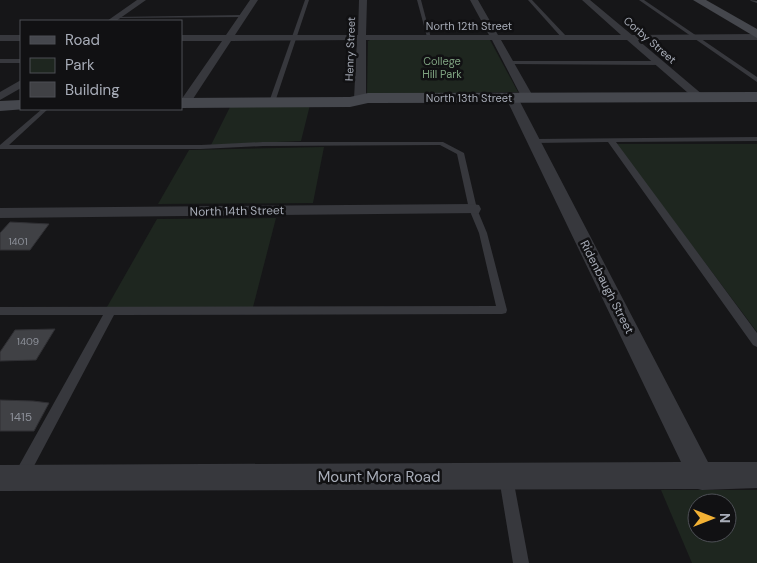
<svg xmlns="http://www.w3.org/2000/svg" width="757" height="563" font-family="'DM Sans',sans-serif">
<rect width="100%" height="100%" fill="#161618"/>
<g fill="#1e261f" fill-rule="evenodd">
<polygon points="370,40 490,40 518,92 367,94 368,41"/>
<polygon points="231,105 310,105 301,141 211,145"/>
<polygon points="616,144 757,144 757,332"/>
<polygon points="324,147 313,203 158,204 189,150"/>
<polygon points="276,218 253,307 107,307 157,219"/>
<path d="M661,490H757V563H692ZM697,503H727V533H697Z"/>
</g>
<g fill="#404145" stroke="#303034">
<polygon points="10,222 49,224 30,250 0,250 0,233"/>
<polygon points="55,329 36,360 0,361 0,352 15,330"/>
<polygon points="0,400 33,401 49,403 34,431 0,431"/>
</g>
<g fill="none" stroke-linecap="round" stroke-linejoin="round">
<g fill="#37383d" fill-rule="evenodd">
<polygon points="305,0 309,0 275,102 270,103 269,102"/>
<polygon points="417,0 421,0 431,38 427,37"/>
<polygon points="528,0 532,0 566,36 566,38 562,38"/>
<polygon points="639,0 644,0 757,77 757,82"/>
<polygon points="750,0 757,1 757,3 751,1"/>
<polygon points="242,15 244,17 117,18 115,17"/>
<rect x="0" y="59" width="21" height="4"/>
<polygon points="509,61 660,61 663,63 660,65 507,64 506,63"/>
<polygon points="42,109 48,109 9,145 201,145 263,142 443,142 464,153 477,209 487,233 507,310 506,313 502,314 114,315 26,481 21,483 16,481 14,476 16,471 103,315 0,315 0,307 496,306 479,233 469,209 457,154 440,145 263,146 201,149 0,149 0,145"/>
<polygon points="757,137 757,141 616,142 757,333 757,347 753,345 608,142 534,143 531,141 534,139"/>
<polygon points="506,471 511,473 513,478 529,563 513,563 499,478 501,473"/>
</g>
<g fill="#37383d" fill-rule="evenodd">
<polygon points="137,0 146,0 116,21 107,21"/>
<polygon points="250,0 258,0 235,35 358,35 359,0 367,0 366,35 489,35 470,0 478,0 498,35 621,35 582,0 590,0 632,35 757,34 757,40 638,40 703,95 703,99 695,99 627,40 501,40 534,98 528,101 522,98 492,40 366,40 366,99 360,102 354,99 357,40 231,41 189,105 181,106 181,100 222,41 181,41 181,35 226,35"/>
<rect x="0" y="35" width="21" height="6"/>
<polygon points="21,80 21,88 0,100 0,92"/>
<polygon points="512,95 518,98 708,462 757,462 757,488 702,490 698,489 0,491 0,465 681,462 506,98"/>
<polygon points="473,204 479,205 481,209 479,213 0,218 0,208"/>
</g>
<g fill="#45474d" fill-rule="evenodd">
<polygon points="693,0 706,0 757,29 757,38"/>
<polygon points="757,92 757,102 368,103 350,107 181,108 181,98 350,97 368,93"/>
<polygon points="21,100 21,109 26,109 0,111 0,101"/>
</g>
</g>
<g text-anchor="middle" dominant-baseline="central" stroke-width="5" stroke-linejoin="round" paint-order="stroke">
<g font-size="10" fill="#8e929b">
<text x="18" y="241">1401</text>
<text x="28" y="341">1409</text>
</g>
<g font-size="11" fill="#a8adb8" stroke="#111113">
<text x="469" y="26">North 12th Street</text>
<text transform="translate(650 40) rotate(41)">Corby Street</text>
<text transform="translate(350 49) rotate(-88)">Henry Street</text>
<text x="469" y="98">North 13th Street</text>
</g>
<g font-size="11" fill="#7fa381" stroke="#111113">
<text x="442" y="61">College<tspan x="442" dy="13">Hill Park</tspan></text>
</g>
<g font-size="12" fill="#a8adb8" stroke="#111113">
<text transform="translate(237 211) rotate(-1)">North 14th Street</text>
<text transform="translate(607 287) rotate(63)">Ridenbaugh Street</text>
</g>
<g font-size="12" fill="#8e929b">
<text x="21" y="417">1415</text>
</g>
<g font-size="15" fill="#a8adb8" stroke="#111113">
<text x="379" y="477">Mount Mora Road</text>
</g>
</g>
<rect x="20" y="20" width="162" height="90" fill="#111113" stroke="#4d4f55"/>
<rect x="30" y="36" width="25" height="8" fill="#45474d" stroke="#4d4f55"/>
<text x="65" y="45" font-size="15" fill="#a8adb8">Road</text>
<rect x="30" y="58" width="25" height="15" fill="#1e261f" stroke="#4d4f55"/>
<text x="65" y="70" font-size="15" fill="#a8adb8">Park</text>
<rect x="30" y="82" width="25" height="15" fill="#404145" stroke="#4d4f55"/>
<text x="65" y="95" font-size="15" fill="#a8adb8">Building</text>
<g transform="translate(712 518) rotate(90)"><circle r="24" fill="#111113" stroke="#4d4f55"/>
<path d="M0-4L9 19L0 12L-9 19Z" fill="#f2b134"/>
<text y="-8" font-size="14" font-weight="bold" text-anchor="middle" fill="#a8adb8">N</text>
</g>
</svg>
